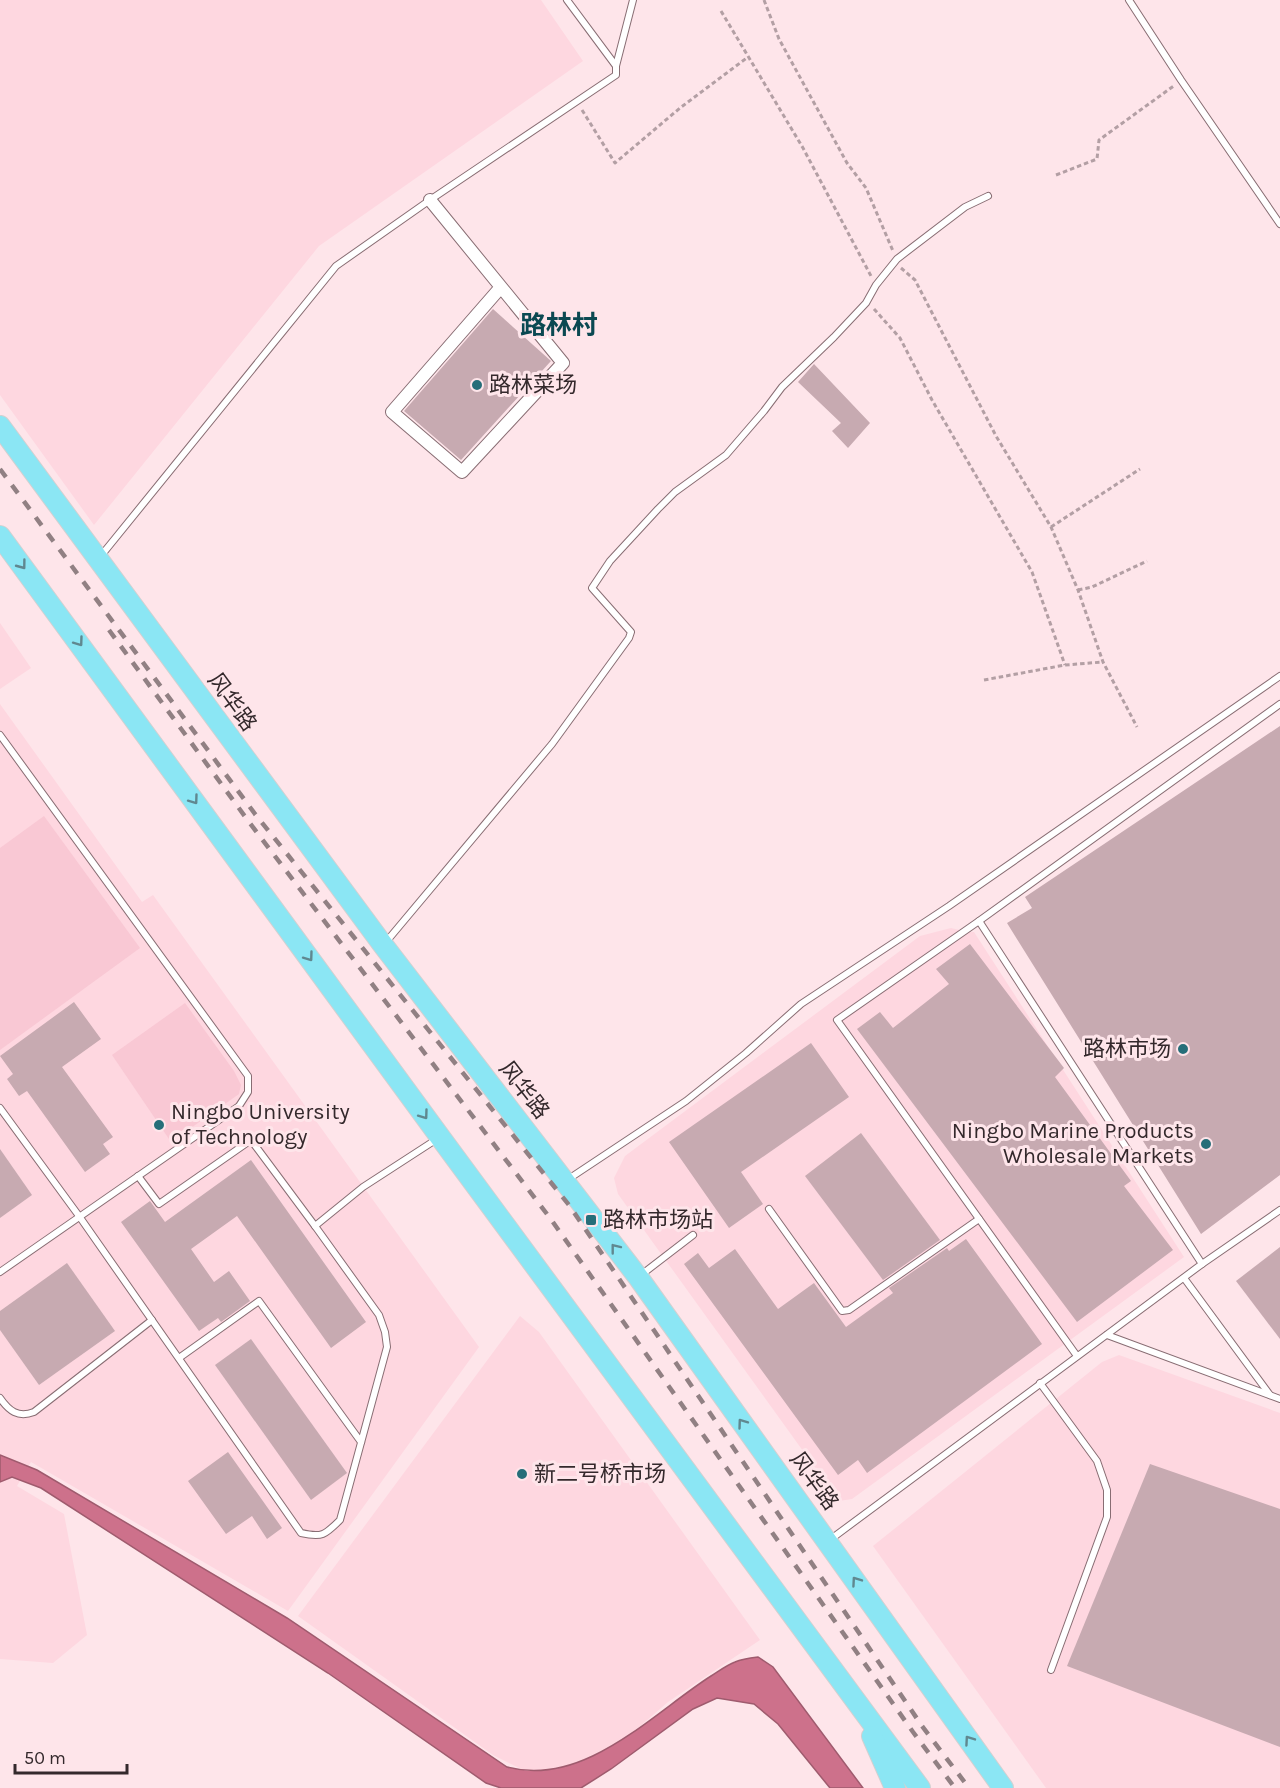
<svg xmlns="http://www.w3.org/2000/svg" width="1280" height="1788" font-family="Karla,'Noto Sans SC',sans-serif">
<rect width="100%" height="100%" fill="#fee5ea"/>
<g fill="#fed7e0">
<polygon points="0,0 541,0 583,61 319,246 94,525 0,395"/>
<polygon points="0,623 31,668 0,689"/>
<polygon points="0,704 142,902 153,895 479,1347 288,1611 31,1462 17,1486 64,1514 87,1635 53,1663 0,1659"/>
<polygon points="951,928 968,932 974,932 1184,1257 852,1499 839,1501 618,1194 614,1178 625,1156 920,936"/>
<polygon points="520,1316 539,1332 760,1640 668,1702 623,1741 594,1760 556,1771 544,1772 525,1771 493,1755 298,1616"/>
<polygon points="1119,1355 1280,1413 1280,1788 1046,1788 873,1546 1102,1362"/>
</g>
<g fill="#f9c8d4">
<polygon points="44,816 140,948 0,1050 0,848"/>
<polygon points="185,1003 234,1071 241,1085 239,1094 171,1142 112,1055"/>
</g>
<path fill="#cd718b" stroke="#9f5b6e" stroke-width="1.5" d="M0,1455L37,1470L287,1618L507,1767C584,1788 653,1713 711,1676C719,1671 727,1665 735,1662C742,1659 750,1658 758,1657L773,1667L863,1788H830L778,1724L754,1704L717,1698L693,1709L611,1769L581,1788H501L486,1783L328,1673L41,1488L12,1477L0,1482Z"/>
<g fill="#c7aab1">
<polygon points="493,309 551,361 461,460 404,411"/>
<polygon points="814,364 870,423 848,448 832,431 841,423 798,382"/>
<polygon points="1280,726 1280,1175 1201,1234 1007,923 1032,908 1025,897"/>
<polygon points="970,944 1064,1068 1055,1077 1131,1181 1124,1186 1173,1250 1077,1322 857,1029 880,1012 893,1028 949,984 936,969"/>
<polygon points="74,1002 101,1039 62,1067 113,1137 103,1144 110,1154 85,1172 27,1091 19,1096 7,1079 13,1074 0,1056"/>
<polygon points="811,1043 849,1097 741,1172 763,1204 729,1228 669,1142"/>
<polygon points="861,1133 940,1240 883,1280 805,1176"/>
<polygon points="0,1149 32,1195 0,1218"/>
<polygon points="251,1160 366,1322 331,1348 237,1216 191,1249 214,1282 229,1271 250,1301 221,1322 218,1318 199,1331 121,1222 150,1201 165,1222"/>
<polygon points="966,1239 1042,1344 867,1473 858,1460 838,1475 684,1264 698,1253 709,1268 735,1249 778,1309 814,1283 846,1327 893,1293 889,1288 947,1248 949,1251"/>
<polygon points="1280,1247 1280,1339 1236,1281"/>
<polygon points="67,1263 115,1331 39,1385 0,1330 0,1311"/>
<polygon points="251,1339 347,1473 311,1500 215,1365"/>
<polygon points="228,1452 282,1528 267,1539 252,1516 226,1534 188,1481"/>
<polygon points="1150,1464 1280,1509 1280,1747 1067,1666"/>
</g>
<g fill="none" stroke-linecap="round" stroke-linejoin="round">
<g stroke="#886d73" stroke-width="8">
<g id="service">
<polyline points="1129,0 1181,80 1280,224"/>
<polyline points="616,66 633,0"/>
<polyline points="100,557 336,266 430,200 616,75 616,66 567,0"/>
<polyline points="0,735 248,1076 248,1092 239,1106 0,1272"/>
<polyline points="979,921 1280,704"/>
<polyline points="386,942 552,744 629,638 631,632 592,588 610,561 658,509 675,492 726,455 764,411 782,387 834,337 866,303 876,285 897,259 965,207 988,196"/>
<path d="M0,1108L79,1216L301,1533C322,1538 325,1535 340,1520L387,1347L385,1332L379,1315L315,1226"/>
<polyline points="138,1176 159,1204 251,1140 315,1226 363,1187 437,1139"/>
<polyline points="567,1180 686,1101 746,1053 801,1004 949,906 1280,676"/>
<polyline points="769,1209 842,1311 849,1310 979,1219"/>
<polyline points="1202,1264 1280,1210"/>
<polyline points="641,1275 693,1235"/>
<polyline points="1184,1278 1270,1395"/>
<polyline points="1107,1335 1280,1399"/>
<polyline points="179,1358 259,1301 361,1442"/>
<polyline points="1040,1383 1097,1461 1107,1490 1107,1517 1051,1670"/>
<path d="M0,1398C9,1411 18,1418 34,1412L152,1320"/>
<polyline points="831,1539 1202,1264 979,921 837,1020 1077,1356"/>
</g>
</g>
<g stroke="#886d73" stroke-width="14">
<polyline id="minor" points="430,200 563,363 462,472 392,412 501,287"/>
</g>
<g stroke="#d2d0d1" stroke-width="22">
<g id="primary">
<polyline points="0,426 383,945 638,1277 1003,1788"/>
<polyline points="0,536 440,1137 920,1788"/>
<polyline points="872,1736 895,1788"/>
</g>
</g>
<g stroke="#b39fa4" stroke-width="3" stroke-dasharray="4.5 3" stroke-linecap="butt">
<polyline points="764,0 779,39 847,163 866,188 893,251"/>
<polyline points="721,11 803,148 871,276"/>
<polyline points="582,110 615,163 680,108 748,57"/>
<polyline points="1056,175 1097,159 1099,140 1175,85"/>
<polyline points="901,268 915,280 996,436 1051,527 1078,590 1103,662 1137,727"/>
<polyline points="874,309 900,338 932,400 1032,572 1065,665"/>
<polyline points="1051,527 1140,469"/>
<polyline points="1078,590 1092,587 1147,561"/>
<polyline points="984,680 1065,665 1103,662"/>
</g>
<use href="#service" stroke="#fff" stroke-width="6"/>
<use href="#minor" stroke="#fff" stroke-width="12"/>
<use href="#primary" stroke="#8be6f4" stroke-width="20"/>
<g stroke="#918083" stroke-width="4.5" stroke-dasharray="10 10" stroke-linecap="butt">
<polyline points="0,469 255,814 569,1205 922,1726 969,1788"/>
<polyline points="109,630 249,822 550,1218 913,1732 955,1788"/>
</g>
</g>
<defs><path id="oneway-chevron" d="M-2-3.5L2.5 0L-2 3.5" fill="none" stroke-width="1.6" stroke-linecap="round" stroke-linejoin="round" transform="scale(1.5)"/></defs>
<g stroke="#608890">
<use href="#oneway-chevron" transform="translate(22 565) rotate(53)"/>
<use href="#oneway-chevron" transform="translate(79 642) rotate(54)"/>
<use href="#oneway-chevron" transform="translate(194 800) rotate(54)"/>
<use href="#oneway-chevron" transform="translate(309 957) rotate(54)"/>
<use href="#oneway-chevron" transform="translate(424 1115) rotate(54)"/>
<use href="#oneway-chevron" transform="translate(615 1248) rotate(-128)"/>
<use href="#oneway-chevron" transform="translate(742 1423) rotate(-126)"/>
<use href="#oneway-chevron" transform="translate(856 1581) rotate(-125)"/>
<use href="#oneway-chevron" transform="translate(969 1740) rotate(-125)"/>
</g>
<g fill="#266e79" stroke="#fee5ea" stroke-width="2">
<circle cx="477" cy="385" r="6"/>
<circle cx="1183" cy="1049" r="6"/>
<circle cx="159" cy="1125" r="6"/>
<circle cx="1206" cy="1144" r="6"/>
<rect x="585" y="1214" width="12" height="12" rx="3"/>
<circle cx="522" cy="1474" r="6"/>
</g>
<g text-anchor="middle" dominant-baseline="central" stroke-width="6" stroke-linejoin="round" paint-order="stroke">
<g font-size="22" fill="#34292c" stroke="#fee5ea" text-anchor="start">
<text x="489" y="385">路林菜场</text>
<text x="1171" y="1049" text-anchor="end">路林市场</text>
<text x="171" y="1112">Ningbo University<tspan x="171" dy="25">of Technology</tspan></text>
<text x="1194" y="1131" text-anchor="end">Ningbo Marine Products<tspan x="1194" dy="25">Wholesale Markets</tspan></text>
<text x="603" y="1220">路林市场站</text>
<text x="534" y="1474">新二号桥市场</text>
</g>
<g font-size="22" fill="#34292c" stroke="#fee5ea">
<text transform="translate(232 702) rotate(54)">风华路</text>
<text transform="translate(524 1090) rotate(52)">风华路</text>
<text transform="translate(814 1481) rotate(54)">风华路</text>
</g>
<g font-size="26" font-weight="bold" fill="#0b4952" stroke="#fee5ea">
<text x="559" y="325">路林村</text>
</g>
</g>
<path d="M15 1764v9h112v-9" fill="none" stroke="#34292c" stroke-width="3"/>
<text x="24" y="1764" font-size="18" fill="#34292c" stroke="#fee5ea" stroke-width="4.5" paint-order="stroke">50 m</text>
</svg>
